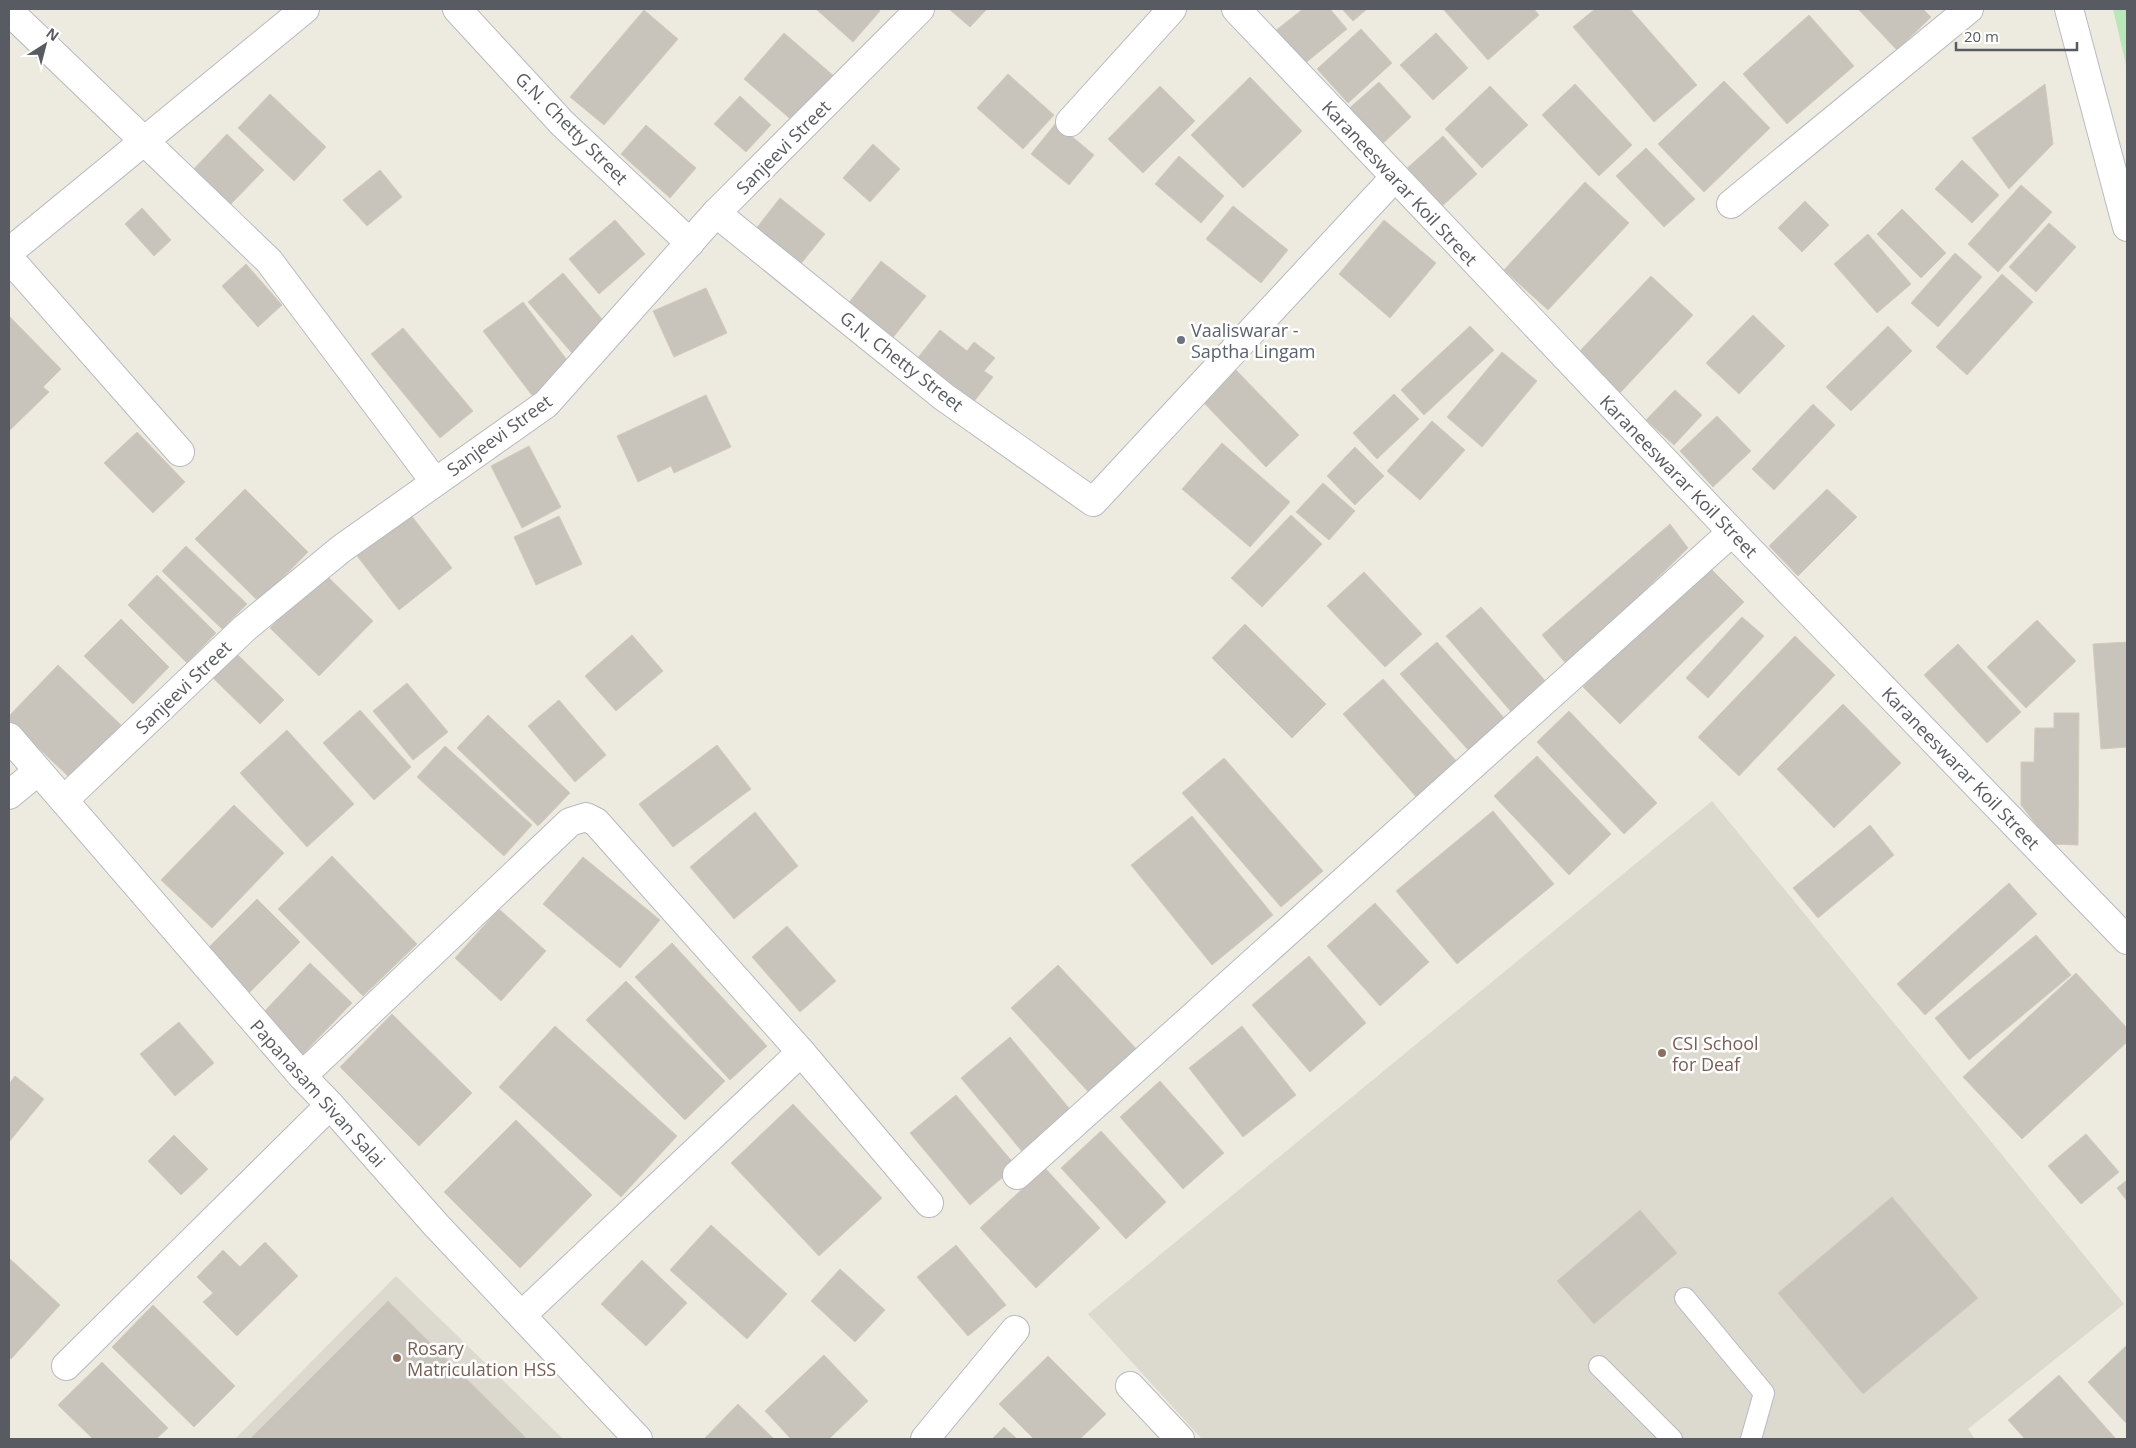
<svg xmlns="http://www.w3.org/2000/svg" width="2136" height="1448" font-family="'Open Sans',sans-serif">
<rect width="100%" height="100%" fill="#edeadf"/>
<g fill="#dcd9ce">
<polygon points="1712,801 2124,1304 1968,1429 1975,1439 1202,1439 1088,1314"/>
<polygon points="396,1276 563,1439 235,1439"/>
</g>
<polygon fill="#b9e7b9" points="2113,9 2127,9 2127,69"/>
<g fill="#c8c4bc" stroke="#d2cbbd">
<polygon points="816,9 877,9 880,11 853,42"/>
<polygon points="949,9 987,9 970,27"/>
<polygon points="1303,9 1330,9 1347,29 1303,65 1275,31"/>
<polygon points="1342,9 1367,9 1353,21"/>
<polygon points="1443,9 1534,9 1539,15 1488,60"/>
<polygon points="1595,9 1630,9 1697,85 1654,122 1573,27"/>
<polygon points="1858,9 1923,9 1931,17 1897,50"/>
<polygon points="644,10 678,39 604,125 570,97"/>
<polygon points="1809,15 1854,66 1787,124 1743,74"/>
<polygon points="1361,29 1392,63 1348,103 1317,69"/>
<polygon points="784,33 835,77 795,123 744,79"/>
<polygon points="1436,33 1468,68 1433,100 1400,65"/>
<polygon points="1008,74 1054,115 1023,149 977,108"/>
<polygon points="1250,77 1302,131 1243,188 1191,135"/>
<polygon points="1724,81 1770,128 1704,192 1658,144"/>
<polygon points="1379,82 1411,117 1378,148 1345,112"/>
<polygon points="1575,84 1632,145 1599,176 1542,115"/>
<polygon points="2045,84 2053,144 2009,189 1972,138"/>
<polygon points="1160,86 1195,121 1143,173 1108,139"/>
<polygon points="1490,86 1528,125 1482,168 1445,129"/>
<polygon points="270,94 326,147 294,181 238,128"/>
<polygon points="740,96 771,125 746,152 714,124"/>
<polygon points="1056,123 1094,155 1069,185 1031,154"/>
<polygon points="646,125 696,168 670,198 621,154"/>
<polygon points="227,134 264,170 227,208 190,173"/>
<polygon points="1443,136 1477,174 1439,209 1404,171"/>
<polygon points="873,144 900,169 870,202 843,178"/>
<polygon points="1646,148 1695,199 1664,227 1616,176"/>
<polygon points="1179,156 1224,196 1201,223 1155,184"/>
<polygon points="1962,160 1999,195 1972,223 1935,189"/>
<polygon points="380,170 402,197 367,226 343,200"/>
<polygon points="1585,182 1629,223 1548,310 1504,270"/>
<polygon points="2021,185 2052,212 1998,272 1968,244"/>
<polygon points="780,198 825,234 795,271 751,235"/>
<polygon points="1805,201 1829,225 1802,252 1778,228"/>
<polygon points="1233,206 1288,250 1261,283 1206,239"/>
<polygon points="142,208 171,240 154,256 125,224"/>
<polygon points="1902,209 1946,253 1921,278 1877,234"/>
<polygon points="615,220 645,254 599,294 569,259"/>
<polygon points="1384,220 1436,263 1390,318 1339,274"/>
<polygon points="2049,223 2076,247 2036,292 2009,267"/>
<polygon points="1868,234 1911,284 1877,313 1834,264"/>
<polygon points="1955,253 1982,277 1938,327 1911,303"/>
<polygon points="881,261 926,296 891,340 847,305"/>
<polygon points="246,264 282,305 258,327 222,286"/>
<polygon points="563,273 612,331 577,359 528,302"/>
<polygon points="2002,274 2033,302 1967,375 1936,347"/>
<polygon points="1651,276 1693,315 1619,394 1577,354"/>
<polygon points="706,288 727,333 674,357 653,311"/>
<polygon points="523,302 573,368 534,398 483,331"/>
<polygon points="1753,315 1785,346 1739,394 1706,363"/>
<polygon points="9,316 61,369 43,387 49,392 9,431"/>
<polygon points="1470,326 1494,350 1424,415 1401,390"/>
<polygon points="1888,326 1912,351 1851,411 1826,387"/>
<polygon points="403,328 473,411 440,438 371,354"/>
<polygon points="940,330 967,351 974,342 995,358 984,371 993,377 969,408 912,365"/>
<polygon points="1502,352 1537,381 1482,447 1447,417"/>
<polygon points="1235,369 1299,435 1266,467 1202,401"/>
<polygon points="1675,390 1702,415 1674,445 1646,420"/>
<polygon points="1394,394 1419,419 1377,459 1353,433"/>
<polygon points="706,395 731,447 674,473 671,466 638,482 617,436"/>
<polygon points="1813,404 1835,425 1774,490 1752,469"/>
<polygon points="1717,416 1751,451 1713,487 1680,451"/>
<polygon points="1432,421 1465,450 1420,500 1387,471"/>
<polygon points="137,432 185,482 153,513 104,463"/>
<polygon points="1222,443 1290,502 1250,547 1182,489"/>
<polygon points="529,446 561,507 522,528 491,466"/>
<polygon points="1355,447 1384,476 1355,505 1327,476"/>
<polygon points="1323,483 1355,511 1329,540 1296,512"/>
<polygon points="245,489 308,552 259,602 195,539"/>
<polygon points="1827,489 1857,517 1798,576 1769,546"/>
<polygon points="407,510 452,568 399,610 354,552"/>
<polygon points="1291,515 1322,544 1262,607 1231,578"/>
<polygon points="559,516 582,564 536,585 514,537"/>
<polygon points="1670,524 1688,548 1568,666 1542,635"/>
<polygon points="186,546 247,604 222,629 162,571"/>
<polygon points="1707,565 1744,602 1620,724 1583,687"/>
<polygon points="1364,572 1422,634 1385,667 1327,606"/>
<polygon points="324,573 373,621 319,676 270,628"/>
<polygon points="157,575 216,633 187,663 128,605"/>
<polygon points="1481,607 1548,684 1513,714 1446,636"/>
<polygon points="1742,617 1764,636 1708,698 1686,678"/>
<polygon points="121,619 169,667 133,704 84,656"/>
<polygon points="2037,620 2076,661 2026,708 1987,667"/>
<polygon points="1245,624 1326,704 1292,738 1212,658"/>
<polygon points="632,635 663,671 616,711 585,676"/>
<polygon points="1795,636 1835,675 1739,776 1698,737"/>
<polygon points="1437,642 1506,720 1470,752 1400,674"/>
<polygon points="2127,642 2127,747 2101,749 2093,644"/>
<polygon points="1958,644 2021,712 1987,743 1924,675"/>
<polygon points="236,653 284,700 260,724 212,677"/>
<polygon points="58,665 121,725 70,778 9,720 9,716"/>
<polygon points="1383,679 1459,764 1418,799 1343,714"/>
<polygon points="407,683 448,732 413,760 373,711"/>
<polygon points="559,700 606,755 575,782 528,726"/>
<polygon points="1843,704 1901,763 1834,828 1777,769"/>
<polygon points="360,710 411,767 374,800 323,743"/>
<polygon points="1569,711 1657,803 1624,834 1537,742"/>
<polygon points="2054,713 2079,713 2078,845 2051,844 2021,805 2021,762 2034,762 2035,728 2054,728"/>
<polygon points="488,715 570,793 538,826 457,748"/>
<polygon points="287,730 354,804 307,847 240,773"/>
<polygon points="717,745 751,789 673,847 639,804"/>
<polygon points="445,746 532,825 504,856 417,777"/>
<polygon points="1537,756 1611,834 1569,875 1494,796"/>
<polygon points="1224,758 1323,871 1281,907 1182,793"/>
<polygon points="234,805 284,853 212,928 161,880"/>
<polygon points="1493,811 1554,884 1457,964 1396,891"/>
<polygon points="755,812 798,866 734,919 690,867"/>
<polygon points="1192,816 1273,915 1212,965 1131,865"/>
<polygon points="1870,825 1894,855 1818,918 1793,888"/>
<polygon points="332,856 417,944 363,996 278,909"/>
<polygon points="583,857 660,920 620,968 543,904"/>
<polygon points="2009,883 2037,914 1925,1015 1897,984"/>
<polygon points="257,899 300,942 245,997 202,954"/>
<polygon points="1375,903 1429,962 1380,1006 1327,946"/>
<polygon points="499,909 546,951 501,1001 455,958"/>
<polygon points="787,926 836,981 800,1012 752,957"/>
<polygon points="2036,935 2071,975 1969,1060 1935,1018"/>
<polygon points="672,943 767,1046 730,1080 635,977"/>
<polygon points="1309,956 1366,1023 1310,1072 1252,1005"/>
<polygon points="310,963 352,1003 302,1055 261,1015"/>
<polygon points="1058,965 1141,1054 1094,1098 1011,1008"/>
<polygon points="2076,973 2127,1028 2127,1042 2022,1139 1963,1077"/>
<polygon points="626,981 725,1081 685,1120 586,1020"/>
<polygon points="392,1014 472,1093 419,1146 340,1067"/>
<polygon points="179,1022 214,1063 175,1096 140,1054"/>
<polygon points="555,1026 677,1136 621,1197 499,1087"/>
<polygon points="1242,1026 1296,1095 1243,1137 1189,1068"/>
<polygon points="1010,1037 1074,1114 1025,1155 961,1078"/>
<polygon points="15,1076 44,1099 9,1142 9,1084"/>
<polygon points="1160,1081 1224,1153 1183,1189 1120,1117"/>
<polygon points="956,1095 1016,1166 970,1205 910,1133"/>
<polygon points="793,1104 882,1198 819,1256 731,1163"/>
<polygon points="516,1120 592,1195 520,1268 444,1192"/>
<polygon points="1101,1131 1166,1202 1126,1239 1061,1168"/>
<polygon points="2086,1134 2119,1172 2081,1204 2048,1166"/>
<polygon points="174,1135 208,1169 181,1195 148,1161"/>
<polygon points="1045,1168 1100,1228 1036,1288 980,1228"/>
<polygon points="2127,1180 2127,1201 2117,1188"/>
<polygon points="1892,1197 1978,1298 1863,1394 1778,1293"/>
<polygon points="1640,1210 1677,1253 1594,1324 1557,1281"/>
<polygon points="711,1225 787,1294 747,1339 670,1270"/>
<polygon points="265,1242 298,1276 237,1336 203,1302 213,1293 197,1277 223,1250 240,1267"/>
<polygon points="956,1245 1006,1305 968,1336 917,1277"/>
<polygon points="9,1258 60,1305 11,1359 9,1356"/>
<polygon points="642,1260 687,1303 646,1346 601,1304"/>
<polygon points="840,1269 885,1310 855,1342 811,1301"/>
<polygon points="388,1301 527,1439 250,1439"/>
<polygon points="153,1305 235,1386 194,1427 112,1347"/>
<polygon points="2127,1345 2127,1424 2088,1382"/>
<polygon points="824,1355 868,1401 829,1439 791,1439 765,1411"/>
<polygon points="1048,1356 1106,1414 1080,1439 1034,1439 999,1404"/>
<polygon points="102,1362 168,1428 156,1439 93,1439 58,1405"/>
<polygon points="2059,1375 2116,1439 2025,1439 2008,1420"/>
<polygon points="738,1404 774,1439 704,1439"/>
<polygon points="1004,1427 1017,1439 992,1439"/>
</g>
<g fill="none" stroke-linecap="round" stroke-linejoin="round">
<g stroke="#b7bac0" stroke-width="22">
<g id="lane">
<polyline points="1685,1298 1764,1393 1751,1439"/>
<polyline points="1599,1366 1672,1439"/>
</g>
</g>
<g stroke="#b7bac0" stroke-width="30">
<g id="street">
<polyline points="457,9 562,123 690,243"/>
<polyline points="1236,9 1732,532 2127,940"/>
<polyline points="9,11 269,261 435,482"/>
<polyline points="1070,122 1172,9"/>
<polyline points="1731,204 1969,9"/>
<polyline points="716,213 944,397 1093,502 1394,178"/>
<polyline points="9,252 305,9"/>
<polyline points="9,258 180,452"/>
<polyline points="9,737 302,1076 330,1105 436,1225 638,1439"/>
<polyline points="9,795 38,771"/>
<polyline points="64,800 245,628 341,549 546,404 716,213 920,9"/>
<polyline points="302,1076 570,822 586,817 596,822 801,1052 929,1203"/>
<polyline points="1017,1175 1732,532"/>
<polyline points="522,1315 801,1052"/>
<polyline points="66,1366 330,1105"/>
<polyline points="1130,1386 1180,1439"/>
<polyline points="925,1439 1015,1330"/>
</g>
</g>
<g stroke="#b8bcc3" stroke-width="30">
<polyline id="secondary" points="2069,9 2127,227"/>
</g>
<use href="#lane" stroke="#fff" stroke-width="20"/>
<use href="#street" stroke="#fff" stroke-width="28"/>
<use href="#secondary" stroke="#fff" stroke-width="28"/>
</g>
<circle fill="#6b7280" stroke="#fff" stroke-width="2" cx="1181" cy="340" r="5"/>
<g fill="#8d6e63" stroke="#fff" stroke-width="2">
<circle cx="1662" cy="1053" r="5"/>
<circle cx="397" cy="1358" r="5"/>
</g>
<g text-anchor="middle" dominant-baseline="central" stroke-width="5" stroke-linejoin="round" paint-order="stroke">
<g font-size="18" fill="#585c62" stroke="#fff">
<text transform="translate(572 128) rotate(45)">G.N. Chetty Street</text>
<text transform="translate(783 147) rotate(-45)">Sanjeevi Street</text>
<text transform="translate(1400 183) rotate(47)">Karaneeswarar Koil Street</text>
<text transform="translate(902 361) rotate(38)">G.N. Chetty Street</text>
<text transform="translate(499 435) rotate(-36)">Sanjeevi Street</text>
<text transform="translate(1679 476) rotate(46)">Karaneeswarar Koil Street</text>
<text transform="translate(183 687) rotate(-44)">Sanjeevi Street</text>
<text transform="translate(1961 768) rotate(46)">Karaneeswarar Koil Street</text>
<text transform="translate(318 1093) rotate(48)">Papanasam Sivan Salai</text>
</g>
<g font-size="18" fill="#5b616d" stroke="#fff" text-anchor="start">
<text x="1191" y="330">Vaaliswarar -<tspan x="1191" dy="21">Saptha Lingam</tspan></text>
</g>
<g font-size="18" fill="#785e54" stroke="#fff" text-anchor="start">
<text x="1672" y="1043">CSI School<tspan x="1672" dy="21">for Deaf</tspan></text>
<text x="407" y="1348">Rosary<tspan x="407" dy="21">Matriculation HSS</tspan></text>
</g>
</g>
<rect width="2136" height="1448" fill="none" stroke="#585c62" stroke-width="20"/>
<g transform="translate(45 45) rotate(36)" stroke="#ffffff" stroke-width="4" paint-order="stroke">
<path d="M0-4L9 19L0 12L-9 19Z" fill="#585c62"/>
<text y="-8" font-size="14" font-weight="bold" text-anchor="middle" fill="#585c62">N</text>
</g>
<path d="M1956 42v8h121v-8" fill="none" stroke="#585c62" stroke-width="2.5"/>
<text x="1964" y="42" font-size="15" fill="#585c62" stroke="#ffffff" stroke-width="4" paint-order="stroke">20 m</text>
</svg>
